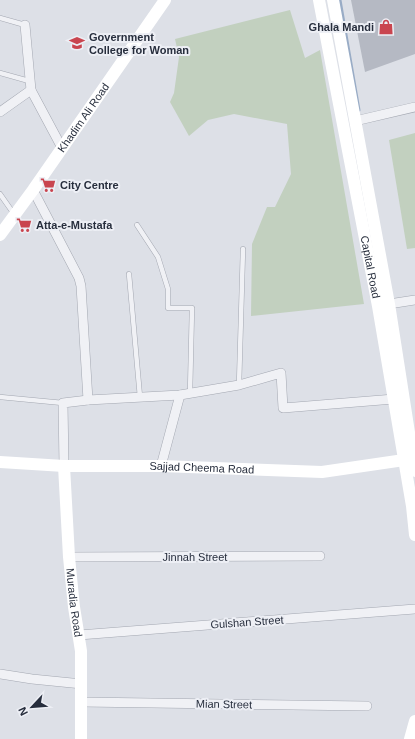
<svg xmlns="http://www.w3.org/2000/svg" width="415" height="739" font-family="Arial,sans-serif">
<rect width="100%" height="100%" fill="#dde0e7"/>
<g fill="#c2d0bf">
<polygon points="290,10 305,58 320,50 364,304 251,316 252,244 267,207 275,207 291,174 287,124 234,114 208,120 189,136 170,102 174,93 179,57 175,39"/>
<polygon points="415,133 415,248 407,249 389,140"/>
</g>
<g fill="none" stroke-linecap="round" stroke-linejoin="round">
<polyline stroke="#99acc6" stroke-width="3" points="340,0 359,110"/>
</g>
<polygon fill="#b5b9c3" points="351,0 415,0 415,54 365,72"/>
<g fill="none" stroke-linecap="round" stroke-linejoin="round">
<g stroke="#a3a7b1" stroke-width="5.5">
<g id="lane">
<polyline points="0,18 25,25"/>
<polyline points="0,73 29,81"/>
<polyline points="0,194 14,214"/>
<polyline points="137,225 158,257 168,289 168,308 192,308 190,393"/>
<polyline points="129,274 140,397"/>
<polyline points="239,385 243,249"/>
<polyline points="0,397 63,403"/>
</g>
</g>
<g stroke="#a3a7b1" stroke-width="10">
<g id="street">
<polyline points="25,25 31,90 62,148"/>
<polyline points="0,112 31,90"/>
<polyline points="355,121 415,107"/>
<polyline points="33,190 79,278 81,286 88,400"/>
<polyline points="389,304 415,300"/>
<polyline points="64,466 63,403 88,400 180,395 239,385 281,373 283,408 394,399"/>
<polyline points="161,466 180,395"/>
<polyline points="69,557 320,556"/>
<polyline points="79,635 415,609"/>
<polyline points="0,674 32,679 82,684"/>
<polyline points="82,702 367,706"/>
</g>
</g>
<use href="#lane" stroke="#f0f1f5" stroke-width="4.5"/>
<use href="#street" stroke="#f0f1f5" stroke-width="9"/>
<g stroke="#fff" stroke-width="12">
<path id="s1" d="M319,0L378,306L412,506L415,535"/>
<polyline points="333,0 389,304 415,471"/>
<path id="s2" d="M0,235L33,190L165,0"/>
<path id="s3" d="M0,462L64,466H161L322,472L404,460"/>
<path id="s4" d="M64,466L69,557L74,607L81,651V739"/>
<polyline points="410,739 415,721"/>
</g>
</g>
<defs>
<g id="shop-bare" transform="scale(1.2)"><path d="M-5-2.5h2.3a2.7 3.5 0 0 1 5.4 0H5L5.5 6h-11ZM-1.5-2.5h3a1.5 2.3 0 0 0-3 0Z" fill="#c9454f" stroke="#edeff5" stroke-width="2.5" paint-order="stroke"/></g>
<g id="university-bare" transform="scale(1.2)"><path d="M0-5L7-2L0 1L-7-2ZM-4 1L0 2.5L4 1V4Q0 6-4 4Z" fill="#c9454f" stroke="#edeff5" stroke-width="2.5" paint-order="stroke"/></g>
<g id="supermarket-bare" transform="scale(1.2)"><path d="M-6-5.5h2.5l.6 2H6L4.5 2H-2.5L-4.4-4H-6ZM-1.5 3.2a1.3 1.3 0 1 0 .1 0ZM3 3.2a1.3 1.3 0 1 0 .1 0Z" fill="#c9454f" stroke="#edeff5" stroke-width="2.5" paint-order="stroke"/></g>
</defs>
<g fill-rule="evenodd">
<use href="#shop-bare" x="386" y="27"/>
<use href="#university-bare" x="77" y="43"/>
<use href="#supermarket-bare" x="48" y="185"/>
<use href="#supermarket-bare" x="24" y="225"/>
</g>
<g text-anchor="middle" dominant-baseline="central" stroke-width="4" stroke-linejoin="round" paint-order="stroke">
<g font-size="11" font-weight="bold" fill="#272e3d" stroke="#edeff5" text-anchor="start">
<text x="374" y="27" text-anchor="end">Ghala Mandi</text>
<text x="89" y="37">Government<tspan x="89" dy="13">College for Woman</tspan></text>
<text x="60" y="185">City Centre</text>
<text x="36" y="225">Atta-e-Mustafa</text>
</g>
<g font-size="11" fill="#272e3d" stroke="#edeff5">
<text stroke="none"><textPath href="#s2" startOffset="144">Khadim Ali Road</textPath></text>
<text stroke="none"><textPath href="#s1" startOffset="272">Capital Road</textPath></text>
<text stroke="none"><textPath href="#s3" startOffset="202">Sajjad Cheema Road</textPath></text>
<text x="195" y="557">Jinnah Street</text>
<text stroke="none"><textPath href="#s4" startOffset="137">Muradia Road</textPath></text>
<text transform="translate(247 622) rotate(-4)">Gulshan Street</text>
<text transform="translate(224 704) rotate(1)">Mian Street</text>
</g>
</g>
<g transform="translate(32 707) rotate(244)" stroke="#edeff5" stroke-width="3" paint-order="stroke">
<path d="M0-3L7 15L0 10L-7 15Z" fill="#272e3d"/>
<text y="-6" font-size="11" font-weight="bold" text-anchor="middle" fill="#272e3d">N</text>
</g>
</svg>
